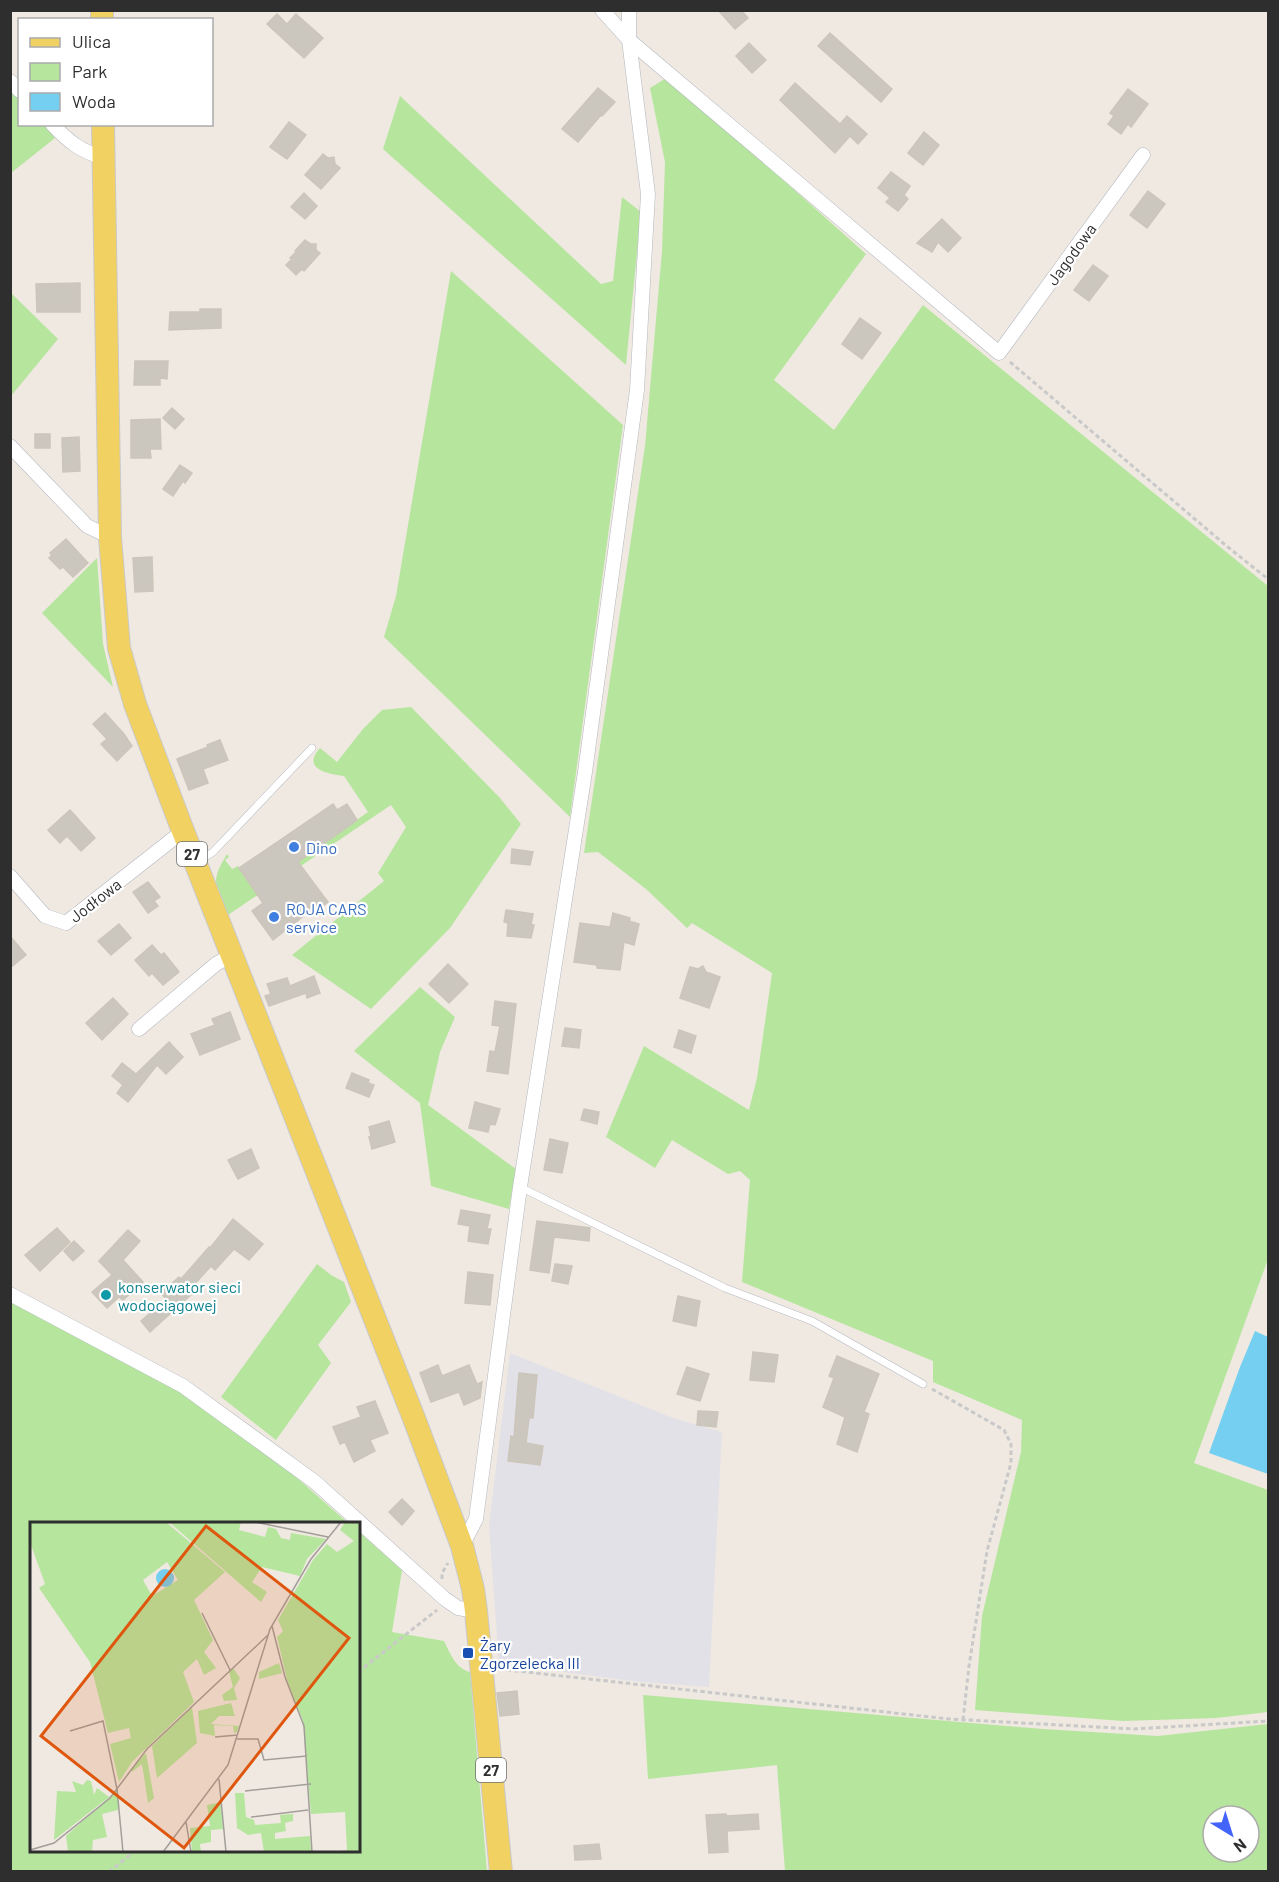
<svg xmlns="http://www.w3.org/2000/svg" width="1279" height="1882" font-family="Barlow,sans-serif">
<rect width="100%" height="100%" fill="#efe9e1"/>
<polygon fill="#e3e1e8" points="510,1353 673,1418 722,1432 709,1687 641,1682 499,1664 489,1525"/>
<g fill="#b6e59e" fill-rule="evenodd">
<polygon points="668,77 866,254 774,380 834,430 923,305 1268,586 1268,1259 1194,1463 1268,1490 1268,1712 1216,1718 1123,1721 975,1710 982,1616 1021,1452 1022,1420 933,1382 933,1361 742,1282 750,1180 740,1171 728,1174 672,1140 655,1168 606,1137 644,1046 749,1110 757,1078 772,973 692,923 687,928 646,889 598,852 584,853 645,446 662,251 665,162 650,88"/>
<polygon points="10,90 19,100 20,124 44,125 55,138 11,173"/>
<polygon points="400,96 601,284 613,281 622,197 641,212 626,365 383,149"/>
<polygon points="451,271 623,425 570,817 384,637 396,596"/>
<polygon points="11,293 58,339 11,396"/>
<polygon points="97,558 103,644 113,687 42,613"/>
<path d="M411,707L500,798L521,824L450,928L371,1009L292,955L384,881L378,873L406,827L391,805L228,915C216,884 209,884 227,854L229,857L225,860L232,869L238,866L255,891L368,812L344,776C328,774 301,769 320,748L337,762L363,729L382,710Z"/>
<polygon points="420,987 455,1017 440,1052 428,1105 516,1169 509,1209 431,1186 420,1103 354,1051"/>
<polygon points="317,1264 331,1275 344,1282 351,1302 318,1345 331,1363 276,1440 221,1397"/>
<path d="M10,1292L135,1358L260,1445L348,1523L32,1524V1850H358L359,1532L402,1570L392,1632L444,1641C450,1653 456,1669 470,1672L487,1871H11Z"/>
<path d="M643,1695L1043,1729L1158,1736L1268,1724V1871H785L777,1765L648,1779ZM1213,1816H1249V1852H1213Z"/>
</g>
<polygon fill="#75cff0" points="1255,1331 1268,1337 1268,1474 1209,1453 1240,1367"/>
<g fill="#cbc7bf" stroke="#cbc5ba" stroke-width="1.5">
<polygon points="718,10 741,10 748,18 735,29"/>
<polygon points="277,14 287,24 296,14 323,38 304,58 267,24"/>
<polygon points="830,33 892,89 881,102 818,46"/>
<polygon points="749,43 766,60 752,73 736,56"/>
<polygon points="795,83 840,124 847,116 867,134 858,144 850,136 835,153 780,100"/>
<polygon points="598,88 615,102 602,116 601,115 578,142 562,129"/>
<polygon points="1128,89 1148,104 1131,127 1128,124 1121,134 1108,124 1114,116 1110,113"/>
<polygon points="289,122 306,135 287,159 270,147"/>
<polygon points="924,132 939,145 923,165 908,153"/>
<polygon points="323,154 328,158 334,157 335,164 340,168 321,189 305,175"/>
<polygon points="891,172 910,186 904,195 908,199 898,211 886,202 890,198 878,188"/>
<polygon points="1148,191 1165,204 1147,228 1130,215"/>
<polygon points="304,193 317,206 305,219 291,207"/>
<polygon points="942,219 961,238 948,252 938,242 932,252 917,243"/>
<polygon points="305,240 311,244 316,244 316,250 320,253 304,271 302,269 296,275 286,265 292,259 290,258 296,252 295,251"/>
<polygon points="1093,265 1108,276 1089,301 1074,290"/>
<polygon points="80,283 80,312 37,312 36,284"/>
<polygon points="200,309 221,309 221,328 169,330 170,312 200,312"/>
<polygon points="860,318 881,333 862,359 842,344"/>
<polygon points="135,361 168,361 167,379 160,378 160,385 134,385"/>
<polygon points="172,408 184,419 175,429 163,418"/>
<polygon points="160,419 161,449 150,449 151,458 131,458 131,420"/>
<rect x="35" y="434" width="15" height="14"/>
<polygon points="79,437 80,471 63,472 62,438"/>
<polygon points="180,465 192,473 185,483 183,481 173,496 163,489"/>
<polygon points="66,539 88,563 73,577 63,567 60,569 49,558 52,555 50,553"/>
<polygon points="152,557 153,591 135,592 133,558"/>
<polygon points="105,713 124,734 132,746 117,761 101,744 107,739 93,724"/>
<polygon points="220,740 228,760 203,769 208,783 189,790 177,759 208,747 207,745"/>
<polygon points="333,804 337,810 347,804 357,820 298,862 328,902 312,914 310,911 273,940 252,911 263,903 239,868"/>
<polygon points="70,810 95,838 81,851 67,836 60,843 48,830"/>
<polygon points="512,849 533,852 530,865 511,863"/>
<polygon points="148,882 160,897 154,901 158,906 148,913 133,892"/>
<polygon points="506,910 533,914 531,925 534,925 531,938 507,936 508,923 504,922"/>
<polygon points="613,913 630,918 629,921 639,924 634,945 624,942 620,970 597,968 597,965 574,962 580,923 610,927"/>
<polygon points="119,924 131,938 111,955 98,941"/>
<polygon points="10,936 26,955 10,968"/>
<polygon points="152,945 161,955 164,953 179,972 163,985 152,973 149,976 135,960"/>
<polygon points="448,964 468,984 449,1003 429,984"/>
<polygon points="703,966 706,972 720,977 709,1008 680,998 690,967 698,969"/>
<polygon points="314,976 320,993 307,998 306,993 269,1006 265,996 271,994 267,984 287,978 290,986"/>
<polygon points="113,998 128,1014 102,1040 86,1023"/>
<polygon points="495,1001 516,1004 508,1074 487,1071 490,1051 495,1052 500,1026 492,1025"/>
<polygon points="230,1012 240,1039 200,1055 191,1034 215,1025 212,1019"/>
<polygon points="565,1028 581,1030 579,1048 562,1046"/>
<polygon points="679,1030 696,1036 691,1053 674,1047"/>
<polygon points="169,1042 183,1057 166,1074 157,1065 128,1102 117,1093 123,1085 112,1076 122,1063 136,1074"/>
<polygon points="352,1073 369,1080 368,1083 374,1085 369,1097 346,1088"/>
<polygon points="475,1102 500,1109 495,1125 490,1124 488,1132 469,1128"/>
<polygon points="584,1109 599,1112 597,1124 581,1120"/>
<polygon points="389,1121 395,1142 372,1149 369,1137 371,1136 369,1127"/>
<polygon points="550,1139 568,1143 562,1173 544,1170"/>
<polygon points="251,1149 259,1168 238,1179 228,1160"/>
<polygon points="461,1210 490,1215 487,1229 491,1229 488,1244 468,1241 470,1226 458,1224"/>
<polygon points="233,1219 263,1244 249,1260 234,1249 215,1270 211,1266 190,1289 193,1293 150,1332 141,1321 166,1299 161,1293 179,1277 181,1279 209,1247 210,1248"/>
<polygon points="537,1221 590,1228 589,1241 554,1237 549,1273 530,1270"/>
<polygon points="57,1228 70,1242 40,1271 25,1255"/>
<polygon points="128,1230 140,1241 123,1260 143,1282 123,1300 119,1297 107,1308 92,1292 112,1275 99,1261"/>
<polygon points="74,1241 84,1251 73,1261 64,1251"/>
<polygon points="555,1264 572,1266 568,1284 552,1281"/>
<polygon points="468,1272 493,1275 490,1305 465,1303"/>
<polygon points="678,1296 700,1301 696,1326 673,1321"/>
<polygon points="753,1352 778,1355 774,1382 750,1380"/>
<polygon points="837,1356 879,1374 864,1412 869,1414 857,1452 837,1444 845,1417 823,1407 834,1378 829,1376"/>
<polygon points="438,1365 442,1376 469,1365 477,1384 482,1382 480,1398 464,1405 459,1392 431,1402 420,1373"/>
<polygon points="687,1367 709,1374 700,1401 677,1394"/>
<polygon points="519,1373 537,1375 533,1418 529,1418 526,1443 543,1446 540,1465 508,1461 511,1436 514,1437"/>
<polygon points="375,1401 388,1433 370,1440 375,1451 354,1462 345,1442 340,1444 333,1427 361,1417 357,1407"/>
<polygon points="698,1411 718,1412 716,1427 697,1425"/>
<polygon points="402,1499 414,1511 402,1525 389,1512"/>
<polygon points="517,1691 519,1714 500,1716 497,1693"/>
<polygon points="726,1814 726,1816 758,1814 759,1829 727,1831 728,1852 709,1853 706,1815"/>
<polygon points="599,1844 601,1859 575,1860 574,1846"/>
</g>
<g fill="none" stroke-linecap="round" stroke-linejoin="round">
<g stroke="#b4b7c1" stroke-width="8">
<g id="service">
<polyline points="198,862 213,852 312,748"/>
<polyline points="520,1187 725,1288 812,1321 923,1384"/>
</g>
</g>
<g stroke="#b4b7c1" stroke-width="15">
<g id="minor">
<polyline points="602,10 629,40 999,353 1143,155"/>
<polyline points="10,81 20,91"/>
<path d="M52,124C69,142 80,151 104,158"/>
<polyline points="10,446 87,526 110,537"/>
<polyline points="10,876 45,916 66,923 183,831"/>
<polyline points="139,1029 216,964 232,955"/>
<polyline points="10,1294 183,1386 315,1482 445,1599 458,1608 476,1611"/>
<polyline points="462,1546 476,1519 520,1187 585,772 637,390 648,194 629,40 629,10"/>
</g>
</g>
<g stroke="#c9c9c9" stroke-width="24">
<g id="primary">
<polyline points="102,10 102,20"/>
<polyline points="103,124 110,537 119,648 135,704 183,831 415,1421 462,1546 473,1589 476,1611 501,1872"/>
</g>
</g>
<g stroke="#c9c9c9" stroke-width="3" stroke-dasharray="4.5 3" stroke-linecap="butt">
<polyline points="1010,362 1229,548 1268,579"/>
<polyline points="932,1389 1004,1430 1011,1444 1011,1463 987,1551 969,1666 963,1720"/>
<polyline points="442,1579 442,1573 448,1563"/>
<polyline points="499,1669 949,1719 1134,1729 1268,1721"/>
<polyline points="358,1672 437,1610"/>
<polyline points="109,1872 136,1850"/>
</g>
<use href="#service" stroke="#fff" stroke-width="7"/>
<use href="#minor" stroke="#fff" stroke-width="14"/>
<use href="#primary" stroke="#f2d163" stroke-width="22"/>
</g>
<g fill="#3f7fe0" stroke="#fff" stroke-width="2">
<circle cx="294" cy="847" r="6"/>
<circle cx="274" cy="917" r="6"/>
</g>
<circle fill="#0f9aa8" stroke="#fff" stroke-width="2" cx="106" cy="1295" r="6"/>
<rect fill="#1a4fb4" stroke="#fff" stroke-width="2" x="462" y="1647" width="12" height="12" rx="3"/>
<g text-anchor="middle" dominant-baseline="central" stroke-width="4.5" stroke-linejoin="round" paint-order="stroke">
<g fill="#fff" stroke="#6d6d6d" stroke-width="1.5">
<rect x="177" y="842" width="30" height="24" rx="4.5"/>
<rect x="476" y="1758" width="30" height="24" rx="4.5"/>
</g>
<g font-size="15" font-weight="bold" fill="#2e2e2e">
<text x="192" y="854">27</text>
<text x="491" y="1770">27</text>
</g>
<g font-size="16" fill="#2e2e2e" stroke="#fff">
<text transform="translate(1071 254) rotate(-54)">Jagodowa</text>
<text transform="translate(95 900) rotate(-38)">Jodłowa</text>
</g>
<g font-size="16" fill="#366cbe" stroke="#fff" text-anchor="start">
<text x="306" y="847">Dino</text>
<text x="286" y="908">ROJA CARS<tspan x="286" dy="18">service</tspan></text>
</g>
<g font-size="16" fill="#0d838f" stroke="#fff" text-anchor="start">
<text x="118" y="1286">konserwator sieci<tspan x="118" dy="18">wodociągowej</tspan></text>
</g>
<g font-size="16" fill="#164399" stroke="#fff" text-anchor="start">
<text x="480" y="1644">Żary<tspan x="480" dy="18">Zgorzelecka III</tspan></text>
</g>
</g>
<g transform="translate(30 1522)">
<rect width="330" height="330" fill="#efe9e1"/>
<path d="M0,0H136L195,50L164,78L183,118L174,130L186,146L174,153L167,137L153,150L164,180L102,240L89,260L80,222L101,216L99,206L78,211L60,140L9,66L15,62L0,20ZM137,40L148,58L122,74L113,58ZM139,0H211L209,8L235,15L238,5L246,7L251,16L260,18L261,11L296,17L277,37L270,54L232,45L222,60L237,70L231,80ZM315,0H330V330H301L317,328L315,290L281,292L273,199L258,162L247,115L253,109L248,98L283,38L297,22L307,30L324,19L310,8ZM249,141L252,151L229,157V150ZM203,146L210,156L204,166L207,178L194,179L192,173L203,165L199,150ZM201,181L205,194H189L181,202L209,204L207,210L204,211L203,204L184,203L185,214L170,211L168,189ZM162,185L167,221L127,256L122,224ZM116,231L124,276L118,281L112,242L102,250L101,247ZM57,258L61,259L64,273L67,266L79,275L24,318L27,269L46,270L42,259L53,263ZM88,267V288L72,292L77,315L63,318L62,330H38L36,314ZM205,271H214L216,295L224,298L225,303L251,301L250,293L263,292V299L255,301L256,309L245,311V317L280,314L281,329L234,330L231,311L218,313L207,306ZM191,280L193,307L181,308V320L170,322L171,330H162L160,306L180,304L177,283Z" fill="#b6e59e" fill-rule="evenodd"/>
<path d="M126 56a9 9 0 1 1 18 0a9 9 0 1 1-18 0Z" fill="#75cff0"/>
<path fill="none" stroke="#a29e99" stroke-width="1.5" d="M225,0L298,15M172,91L200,148M242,104L255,155L274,204L282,330M40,209L73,199L87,267L93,330M185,215L208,213M207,217H228L234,238L277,234M189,257L196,330M215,269L281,262M221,295L278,288M156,300L161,330M0,328L24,321L80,276L117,227L238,113M133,330L198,243L240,107L281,37L311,0"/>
<path fill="#df570e" fill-opacity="0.15" stroke="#df570e" stroke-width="3" d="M176,4L319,116L154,326L11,214Z"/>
<rect width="330" height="330" fill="none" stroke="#2e2e2e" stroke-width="3"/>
</g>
<rect width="1279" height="1882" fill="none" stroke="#2e2e2e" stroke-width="24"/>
<rect x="18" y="18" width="195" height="108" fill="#ffffff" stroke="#ababab" stroke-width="1.5"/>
<rect x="30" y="38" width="30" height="9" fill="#f2d163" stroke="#ababab" stroke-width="1.5"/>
<text x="72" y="48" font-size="18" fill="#2e2e2e">Ulica</text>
<rect x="30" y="63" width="30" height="18" fill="#b6e59e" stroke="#ababab" stroke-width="1.5"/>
<text x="72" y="78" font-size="18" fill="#2e2e2e">Park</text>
<rect x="30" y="93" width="30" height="18" fill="#75cff0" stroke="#ababab" stroke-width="1.5"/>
<text x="72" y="108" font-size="18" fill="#2e2e2e">Woda</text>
<g transform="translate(1231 1834) rotate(142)"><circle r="28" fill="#ffffff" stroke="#ababab" stroke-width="1.5"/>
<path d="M0-4.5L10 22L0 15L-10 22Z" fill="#4264fb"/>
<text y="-9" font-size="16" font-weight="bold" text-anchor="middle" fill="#2e2e2e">N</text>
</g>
</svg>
